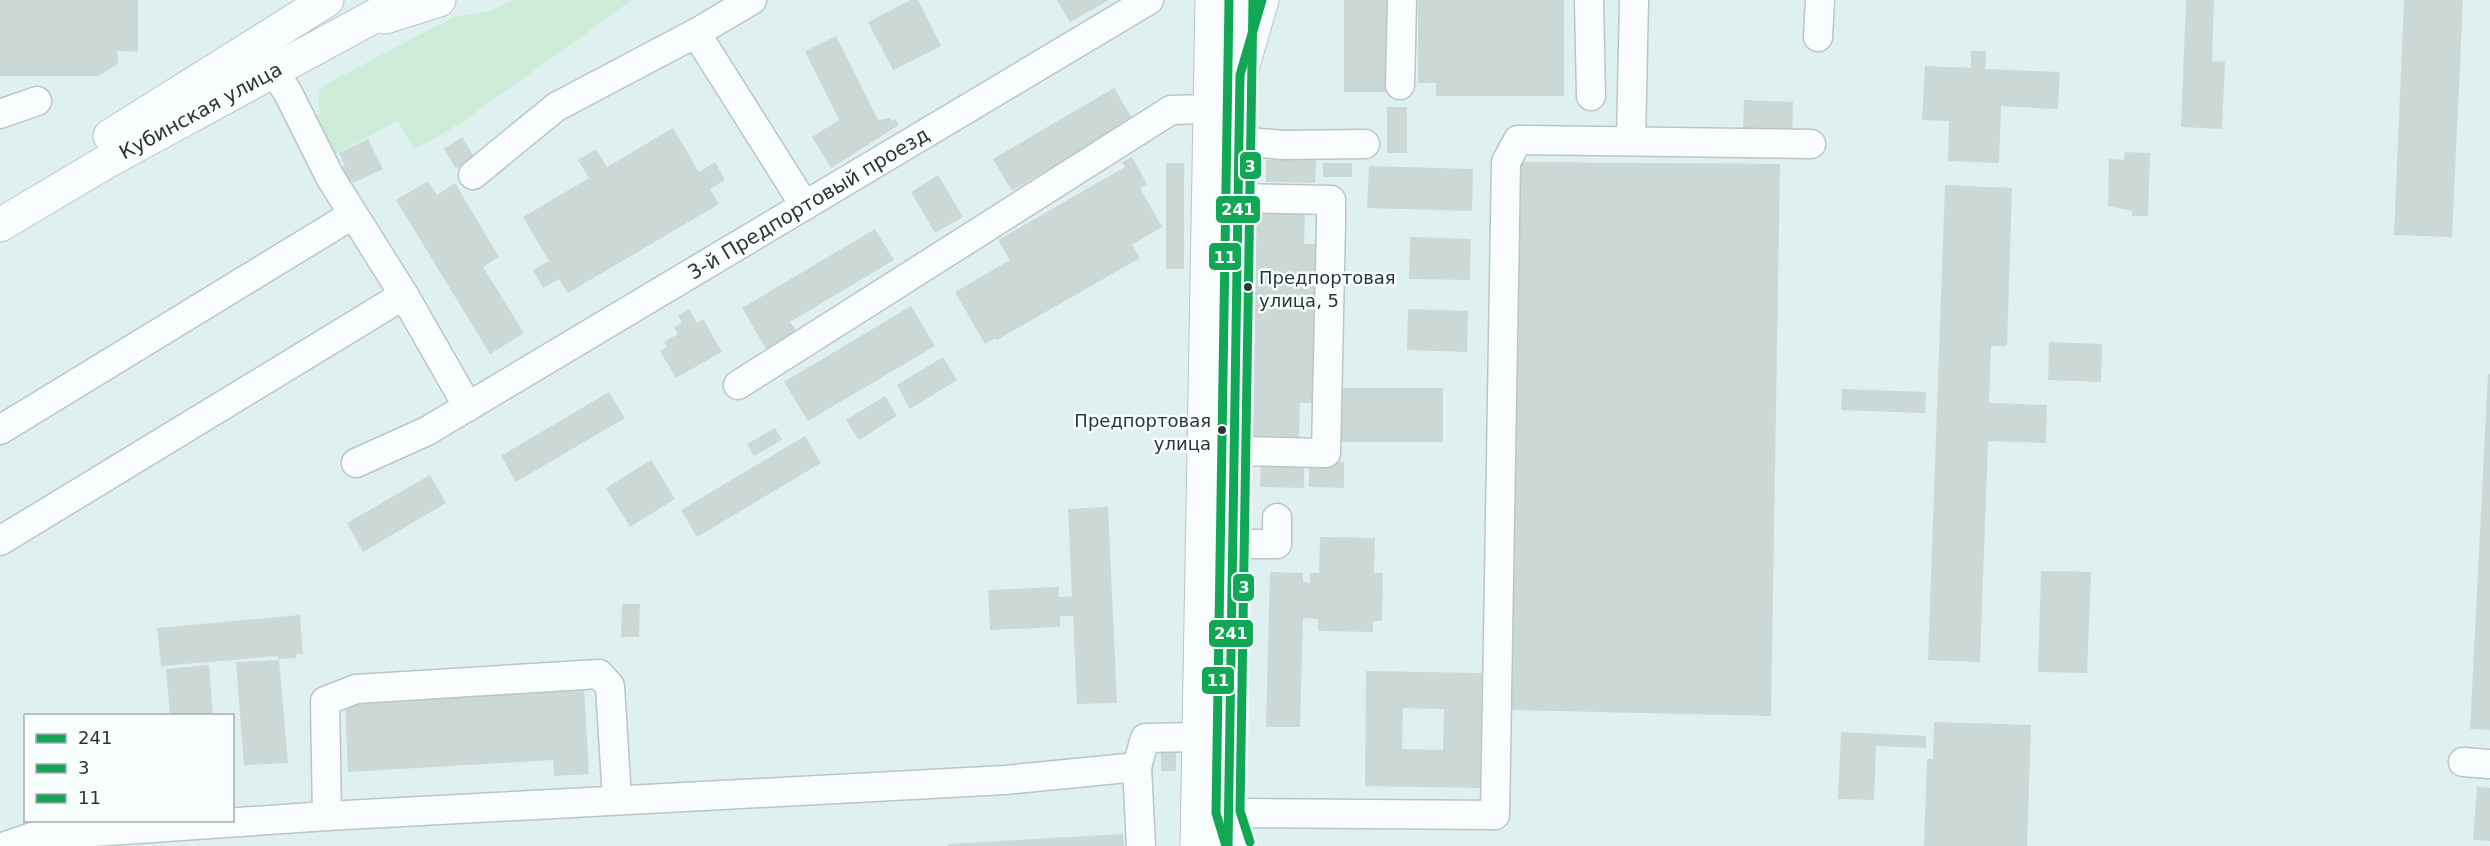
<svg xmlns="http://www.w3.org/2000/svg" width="2490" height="846" font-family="'DejaVu Sans',sans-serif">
<rect width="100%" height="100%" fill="#dff0f0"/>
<polygon fill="#ccecd8" points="515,0 632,0 459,124 414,150 398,121 335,154 314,117 320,113 318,97 322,86 454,17 489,11"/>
<g fill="#cbd8d6" fill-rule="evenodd">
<polygon points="0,0 138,0 138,52 117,51 118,64 98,76 0,76"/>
<polygon points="911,0 918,0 941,46 893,70 868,22"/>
<polygon points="1057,0 1109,0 1070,22"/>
<polygon points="1344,0 1387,0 1388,92 1344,92"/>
<polygon points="1418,0 1564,0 1564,96 1436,96 1436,83 1418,83"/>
<polygon points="2186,0 2214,0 2212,61 2225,62 2222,129 2181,127"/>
<polygon points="2404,0 2463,0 2452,237 2394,235"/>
<polygon points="836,36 878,120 890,118 892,121 895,119 899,125 831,168 812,137 839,120 805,51"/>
<polygon points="1971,51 1986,51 1985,69 2060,72 2058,109 2001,106 1999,163 1948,161 1949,121 1922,120 1925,66 1971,68"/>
<polygon points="1114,88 1133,120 1012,191 993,159"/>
<polygon points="1744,100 1793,102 1792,137 1743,135"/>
<rect x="1387" y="107" width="20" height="46"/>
<polygon points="673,128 699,172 715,162 725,180 710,189 719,204 568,293 559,279 543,288 533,270 549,261 523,217 589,178 578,160 596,149 607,167"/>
<polygon points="462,137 474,157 456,169 444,149"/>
<polygon points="368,139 383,169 353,183 352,180 344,183 337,169 345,166 339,153"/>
<polygon points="2125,152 2150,153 2148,216 2132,216 2132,211 2108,206 2109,159 2124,160"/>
<polygon points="1132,157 1147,184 1140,188 1162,227 1132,245 1140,258 997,340 996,338 985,344 955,292 1010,260 998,240 1125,167 1122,162"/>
<polygon points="1266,160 1316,160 1315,183 1266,182"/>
<polygon points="1521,162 1780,164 1771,716 1512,710"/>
<rect x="1166" y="163" width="18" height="106"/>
<rect x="1323" y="163" width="29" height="14"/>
<polygon points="1369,166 1473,169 1472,211 1367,208"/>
<polygon points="938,175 963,217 935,233 911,192"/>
<polygon points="428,181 437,195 455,183 499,257 483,267 524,333 490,354 396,200"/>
<polygon points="1945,185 2012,188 2007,346 1991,346 1989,403 2047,405 2046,443 1988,441 1980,662 1928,660"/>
<polygon points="1256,210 1305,211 1304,244 1318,244 1316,403 1300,403 1299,437 1252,436"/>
<polygon points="875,229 894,260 790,322 796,331 766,349 742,308"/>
<polygon points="1410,237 1471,239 1470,280 1409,279"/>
<polygon points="911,306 935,346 808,421 784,382"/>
<polygon points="689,309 697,323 703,319 722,352 676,378 660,351 667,347 664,342 678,334 674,327 682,323 678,316"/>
<polygon points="1408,309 1468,311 1467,352 1407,350"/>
<polygon points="2049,342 2102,344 2101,382 2048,380"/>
<polygon points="943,357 957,380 910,409 897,385"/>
<polygon points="2488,374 2490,374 2490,730 2470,729"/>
<rect x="1340" y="388" width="103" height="54"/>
<polygon points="1842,389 1926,392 1925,413 1841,410"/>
<polygon points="609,392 625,418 516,482 501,456"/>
<polygon points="885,396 897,416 859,440 846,420"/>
<polygon points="775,428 782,440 754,456 747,444"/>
<polygon points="805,436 821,463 697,537 681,510"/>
<polygon points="651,460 675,499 630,527 606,488"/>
<polygon points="1261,461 1304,462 1304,488 1260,487"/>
<polygon points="1309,461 1344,462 1344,488 1309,487"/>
<polygon points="430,475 446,503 363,552 347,523"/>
<polygon points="1108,507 1117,703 1077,704 1073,616 1060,616 1060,627 990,630 988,590 1059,587 1059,597 1072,596 1068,509"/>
<polygon points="1320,537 1375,538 1374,573 1383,573 1382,621 1373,621 1373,632 1318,631 1318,619 1303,618 1300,727 1266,727 1270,572 1303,573 1303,582 1310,583 1310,573 1319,573"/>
<polygon points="2041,571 2091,572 2087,673 2038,672"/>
<polygon points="622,604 640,604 639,637 621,637"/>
<polygon points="300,615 303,654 296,654 296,658 278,659 278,656 161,666 157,628"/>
<polygon points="279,660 288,763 244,765 236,662"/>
<polygon points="209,665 213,716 170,716 166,669"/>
<path d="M1366,671L1482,673L1480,788L1365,786ZM1403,708L1444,709L1443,750L1402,749Z"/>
<polygon points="584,689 589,774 554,776 553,760 348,772 345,702"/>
<polygon points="1934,722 2031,725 2027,846 1924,846 1927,759 1933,759"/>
<polygon points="1841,732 1926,736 1926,748 1876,746 1874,800 1838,799"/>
<polygon points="1161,750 1176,751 1176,771 1161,771"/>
<polygon points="2477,787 2490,788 2490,841 2473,840"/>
<polygon points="1123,834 1124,846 948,846 948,844"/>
</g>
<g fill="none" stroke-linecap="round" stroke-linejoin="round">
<g stroke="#b8c6c6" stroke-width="31">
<g id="minor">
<polyline points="1589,0 1591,96"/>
<polyline points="696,33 805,206"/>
<polyline points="1818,37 1820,0"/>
<polyline points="1240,52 1241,0"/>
<polyline points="274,71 288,93 330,177 404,295 468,407"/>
<polyline points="1400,85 1402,0"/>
<polyline points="0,114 37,101"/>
<polyline points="1239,141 1283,145 1365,144"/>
<polyline points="1631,141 1634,0"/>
<polyline points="473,175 556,107 696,33 752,0"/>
<polyline points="738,385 1171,110 1210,109"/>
<polyline points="0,430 352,215"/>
<polyline points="1234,451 1326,453 1331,224 1331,200 1238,198"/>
<path id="s1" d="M356,463L427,431L1149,0"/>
<polyline points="0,541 404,295"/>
<polyline points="1232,544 1277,544 1277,518"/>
<polyline points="2463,762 2490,764"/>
<polyline points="1137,767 1145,738 1199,737"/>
<polyline points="1228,813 1495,815 1506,162 1518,140 1811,144"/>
<polyline points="327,816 325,701 356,689 599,674 610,686 617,799"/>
<polyline points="6,846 35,836 327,816 1005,780 1137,767 1141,846"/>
</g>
</g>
<g stroke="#b8c6c6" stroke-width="35">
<g id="major">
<polyline points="385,17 439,0"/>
<polyline points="110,136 327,0"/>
<path id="s2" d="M0,225L106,162L404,0"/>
<polyline points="1197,846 1212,0"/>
<polyline points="1228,846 1240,75 1262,0"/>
</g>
</g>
<use href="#minor" stroke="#fafdfd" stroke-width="28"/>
<use href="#major" stroke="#fafdfd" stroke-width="33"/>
<g stroke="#f8fdfe" stroke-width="14">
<polyline id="bus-1" points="1228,846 1240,75 1262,0"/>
</g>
<g stroke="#f8fdfe" stroke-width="14">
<polyline id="bus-2" points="1250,842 1240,811 1253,0"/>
</g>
<g stroke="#f8fdfe" stroke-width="14">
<polyline id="bus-3" points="1226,846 1216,813 1229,0"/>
</g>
<use href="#bus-1" stroke="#10a855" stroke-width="9"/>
<use href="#bus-2" stroke="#10a855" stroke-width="9"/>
<use href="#bus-3" stroke="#10a855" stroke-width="9"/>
</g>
<g fill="#2b3737" stroke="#f8fdfe" stroke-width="2">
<circle cx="1248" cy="287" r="5"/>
<circle cx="1222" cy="430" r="5"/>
</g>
<g text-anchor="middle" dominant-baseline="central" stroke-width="5" stroke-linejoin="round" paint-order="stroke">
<g font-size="18" fill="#2b3737" stroke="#f8fdfe" text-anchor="start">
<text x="1259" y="277">Предпортовая<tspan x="1259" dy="23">улица, 5</tspan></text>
<text x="1211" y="420" text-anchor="end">Предпортовая<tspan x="1211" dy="23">улица</tspan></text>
</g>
<g font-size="20" fill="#2b3737" stroke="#f8fdfe">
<text stroke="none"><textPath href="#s2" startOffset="231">Кубинская улица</textPath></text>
<text stroke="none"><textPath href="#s1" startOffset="522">3-й Предпортовый проезд</textPath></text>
</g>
</g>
<g stroke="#f8fdfe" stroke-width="2">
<rect x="1239" y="151" width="23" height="29" rx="6" fill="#10a855"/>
<rect x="1215" y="195" width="46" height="29" rx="6" fill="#10a855"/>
<rect x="1208" y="242" width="34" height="29" rx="6" fill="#10a855"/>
<rect x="1232" y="573" width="23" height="29" rx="6" fill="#10a855"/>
<rect x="1208" y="619" width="46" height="29" rx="6" fill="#10a855"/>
<rect x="1201" y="666" width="34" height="29" rx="6" fill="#10a855"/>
</g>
<g font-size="16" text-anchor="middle" font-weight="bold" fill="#fff">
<text x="1250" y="172">3</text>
<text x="1238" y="215">241</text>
<text x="1225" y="263">11</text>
<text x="1244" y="593">3</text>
<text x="1231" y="639">241</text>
<text x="1218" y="686">11</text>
</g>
<rect x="24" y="714" width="210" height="108" fill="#f8fdfe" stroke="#a6aeae" stroke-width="1.5"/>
<rect x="36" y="734" width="30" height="9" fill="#10a855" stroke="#a6aeae" stroke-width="1.5"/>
<text x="78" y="744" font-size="18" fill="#2b3737">241</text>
<rect x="36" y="764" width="30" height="9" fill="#10a855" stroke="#a6aeae" stroke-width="1.5"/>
<text x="78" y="774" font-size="18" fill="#2b3737">3</text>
<rect x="36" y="794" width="30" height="9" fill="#10a855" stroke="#a6aeae" stroke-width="1.5"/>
<text x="78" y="804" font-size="18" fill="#2b3737">11</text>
</svg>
